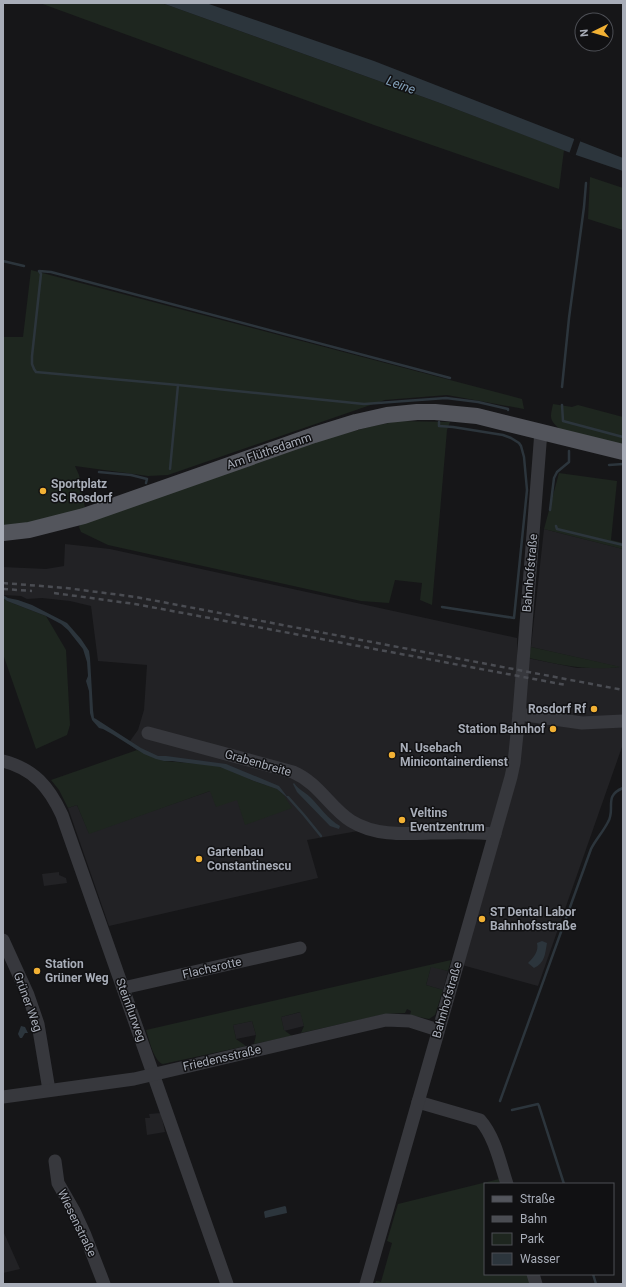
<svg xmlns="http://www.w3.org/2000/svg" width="626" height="1287" font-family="Roboto,sans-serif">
<rect width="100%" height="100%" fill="#161618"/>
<g fill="#222225">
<polygon points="544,529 623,549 623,744 538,986 462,965 499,833 358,831 307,840 318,878 109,926 68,808 77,805 89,833 210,791 267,785 254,781 220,767 172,761 164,761 137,750 127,743 130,741 138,730 144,710 147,665 98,661 91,606 70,601 42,598 27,599 21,596 3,595 3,567 46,569 64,566 65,544 110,549 517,638 517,656 577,668 606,668 619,667 531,647"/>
<polygon points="59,872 59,875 66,878 67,883 44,886 42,874"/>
<polygon points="431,966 448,971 443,990 426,985"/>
<polygon points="301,1012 304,1026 284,1031 281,1017"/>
<polygon points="252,1021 256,1035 236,1039 233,1025"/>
<polygon points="161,1113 165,1132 147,1135 145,1118 150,1118 149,1114"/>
<polygon points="3,1233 4,1233 20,1269 3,1273"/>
</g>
<g fill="#1e261f">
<polygon points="40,3 162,3 440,103 564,150 559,189 374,125"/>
<polygon points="590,177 623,188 623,230 588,219"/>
<polygon points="31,270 522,399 524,409 447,395 385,400 168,475 148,476 75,466 79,475 85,508 36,522 3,526 3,337 23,337"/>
<path d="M553,404L572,407L578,405L623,417V447L561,430C549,420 550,418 553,404Z"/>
<polygon points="398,421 450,422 447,430 432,605 420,600 422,583 395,580 389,603 361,601 108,545 81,532 79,527 81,523 325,439 369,427"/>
<polygon points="559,473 617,481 611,540 623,543 623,549 544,529"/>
<polygon points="3,598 7,601 46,616 66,650 70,725 67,735 36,749 3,654"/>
<path d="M531,647L621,667C587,671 562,665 529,658Z"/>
<polygon points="137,750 164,761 213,765 227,769 254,781 277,789 283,794 292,808 245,825 237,800 216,807 210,791 89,834 77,805 68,808 59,790 51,780"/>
<path d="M451,960L448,971L431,967L426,985L443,990L435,1015L429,1019L410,1015L411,1011L407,1009L405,1013L385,1014L301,1033L304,1026L300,1012L281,1017L284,1030L292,1036L254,1044L256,1035L252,1021L233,1025L236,1039L246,1046L163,1064C154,1062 149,1039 146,1030Z"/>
<polygon points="499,1179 500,1184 485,1184 485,1274 528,1274 531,1284 375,1284 376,1281 381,1282 392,1243 387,1241 398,1204"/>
</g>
<g fill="#2c353c">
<polygon points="162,3 206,3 374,61 623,158 623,171 576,155 440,103"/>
<polygon points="3,595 8,598 18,600 32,605 67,623 81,639 89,651 90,658 93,710 94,718 96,719 141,748 158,756 166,756 226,764 279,786 289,799 277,789 254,781 220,767 172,761 164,761 156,759 144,754 112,734 103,729 99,728 92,720 90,713 89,691 86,681 88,676 87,662 83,649 68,630 61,624 46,616 7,601 3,598"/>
<path d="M294,783C299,790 305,792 310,797C320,807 328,819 340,826L339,829L330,826L297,792L293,784Z"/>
<path d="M542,941L547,943C545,954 545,963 534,968L528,963C534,957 539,951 537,943Z"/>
<polygon points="21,1026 25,1027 28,1033 25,1033 22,1038 20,1038 18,1034"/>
<polygon points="285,1206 286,1207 287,1213 265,1218 264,1212 265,1211"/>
</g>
<polygon fill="#161618" points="575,137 581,139 575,157 569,154"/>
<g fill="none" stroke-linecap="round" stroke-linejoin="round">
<g stroke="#2c353c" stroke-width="2.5">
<polyline points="3,261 24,266"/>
<polyline points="178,385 364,404 446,398 478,402 508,409 508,410"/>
<polyline points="562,387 569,318 584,207 586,183"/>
<polyline points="562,405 563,421 623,437"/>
<polyline points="439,422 439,426 453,427 503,435 511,438 519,443 521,446 524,457 527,490 514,618 442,607"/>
<polyline points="609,465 623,464"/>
<polyline points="170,469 178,385 36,372 34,369 32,364 32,356 41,274 39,271 51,272 450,378"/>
<polyline points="99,472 131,475 147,479 146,483"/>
<polyline points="550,510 554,478 557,472 569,462 569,451"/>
<polyline points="556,526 557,529 623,545"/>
<polyline points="288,797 304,815 321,836"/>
<path d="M500,1101L591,849C596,839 603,832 608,822C616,809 603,796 623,788"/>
<polyline points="512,1110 538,1104 539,1106 564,1184"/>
<polyline points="593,1274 596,1284"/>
</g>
<g stroke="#37383d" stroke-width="13">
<polyline points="519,714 582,723 623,721"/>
<path d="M148,733L293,772C320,784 329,807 351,821C375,836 404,834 431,833C452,833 473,832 495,834"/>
<path d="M3,761C34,769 49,787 62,815L227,1284"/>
<polyline points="3,940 28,995 38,1024 49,1090"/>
<polyline points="123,988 300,948"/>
<polyline points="3,1097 134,1079 386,1020 410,1021 438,1030"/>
<path d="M418,1102L480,1120C495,1137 500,1163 507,1184"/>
<polyline points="55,1161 58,1183 74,1211 85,1235 104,1284"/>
<polyline points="533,1274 536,1284"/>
<polyline points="366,1284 511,777 514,763 519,714 541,431"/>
</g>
<polyline stroke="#53555c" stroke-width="16" points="3,533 29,530 84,516 314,435 356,422 387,415 417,412 435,412 477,416 623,452"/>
<g stroke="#4a4c52" stroke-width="2.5" stroke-dasharray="5 4" stroke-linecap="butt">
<polyline points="3,583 66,588 136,597 623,690"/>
<polyline points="3,589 32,591"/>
<polyline points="54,593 135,604 566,685"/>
</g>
</g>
<g fill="#f2b134" stroke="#111113" stroke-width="1.5">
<circle cx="43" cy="491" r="4"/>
<circle cx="594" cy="709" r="4"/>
<circle cx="553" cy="729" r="4"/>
<circle cx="392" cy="755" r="4"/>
<circle cx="402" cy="820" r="4"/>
<circle cx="199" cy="859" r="4"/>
<circle cx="482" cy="919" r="4"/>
<circle cx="37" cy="971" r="4"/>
</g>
<g text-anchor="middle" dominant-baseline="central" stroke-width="3" stroke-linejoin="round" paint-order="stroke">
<g font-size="12" fill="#a8adb8" stroke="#111113">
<text transform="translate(269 451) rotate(-19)">Am Flüthedamm</text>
<text transform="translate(530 573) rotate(-85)">Bahnhofstraße</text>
<text transform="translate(258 763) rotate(16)">Grabenbreite</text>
<text transform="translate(212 968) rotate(-13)">Flachsrotte</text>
<text transform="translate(447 1000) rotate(-74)">Bahnhofstraße</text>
<text transform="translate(28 1002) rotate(70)">Grüner Weg</text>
<text transform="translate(131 1010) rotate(70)">Steinflurweg</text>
<text transform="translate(222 1058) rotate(-13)">Friedensstraße</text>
<text transform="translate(77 1223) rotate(64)">Wiesenstraße</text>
</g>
<g font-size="12" font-weight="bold" fill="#a8adb8" stroke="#111113" text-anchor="start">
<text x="51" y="484">Sportplatz<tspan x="51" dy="14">SC Rosdorf</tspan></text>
<text x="586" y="709" text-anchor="end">Rosdorf Rf</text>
<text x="545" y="729" text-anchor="end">Station Bahnhof</text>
<text x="400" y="748">N. Usebach<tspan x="400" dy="14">Minicontainerdienst</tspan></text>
<text x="410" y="813">Veltins<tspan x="410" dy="14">Eventzentrum</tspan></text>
<text x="207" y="852">Gartenbau<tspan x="207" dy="14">Constantinescu</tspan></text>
<text x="490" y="912">ST Dental Labor<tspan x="490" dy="14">Bahnhofsstraße</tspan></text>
<text x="45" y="964">Station<tspan x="45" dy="14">Grüner Weg</tspan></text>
</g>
<g font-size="13" font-style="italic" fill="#7f9bb3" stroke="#111113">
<text transform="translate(401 85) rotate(20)">Leine</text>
</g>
</g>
<rect width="626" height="1287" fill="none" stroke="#a8adb8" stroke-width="8"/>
<rect x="484" y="1183" width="130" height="92" fill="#111113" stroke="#4d4f55"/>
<rect x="492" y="1196" width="20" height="6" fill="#53555c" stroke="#4d4f55"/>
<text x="520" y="1203" font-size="12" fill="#a8adb8">Straße</text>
<rect x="492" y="1216" width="20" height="6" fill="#4a4c52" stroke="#4d4f55"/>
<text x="520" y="1223" font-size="12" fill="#a8adb8">Bahn</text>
<rect x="492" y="1233" width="20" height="12" fill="#1e261f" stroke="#4d4f55"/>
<text x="520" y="1243" font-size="12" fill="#a8adb8">Park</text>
<rect x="492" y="1253" width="20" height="12" fill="#2c353c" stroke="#4d4f55"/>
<text x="520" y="1263" font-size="12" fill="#a8adb8">Wasser</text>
<g transform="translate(594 32) rotate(265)"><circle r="19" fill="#111113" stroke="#4d4f55"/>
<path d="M0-3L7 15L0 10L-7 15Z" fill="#f2b134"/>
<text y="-6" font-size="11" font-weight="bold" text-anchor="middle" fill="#a8adb8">N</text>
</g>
</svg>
